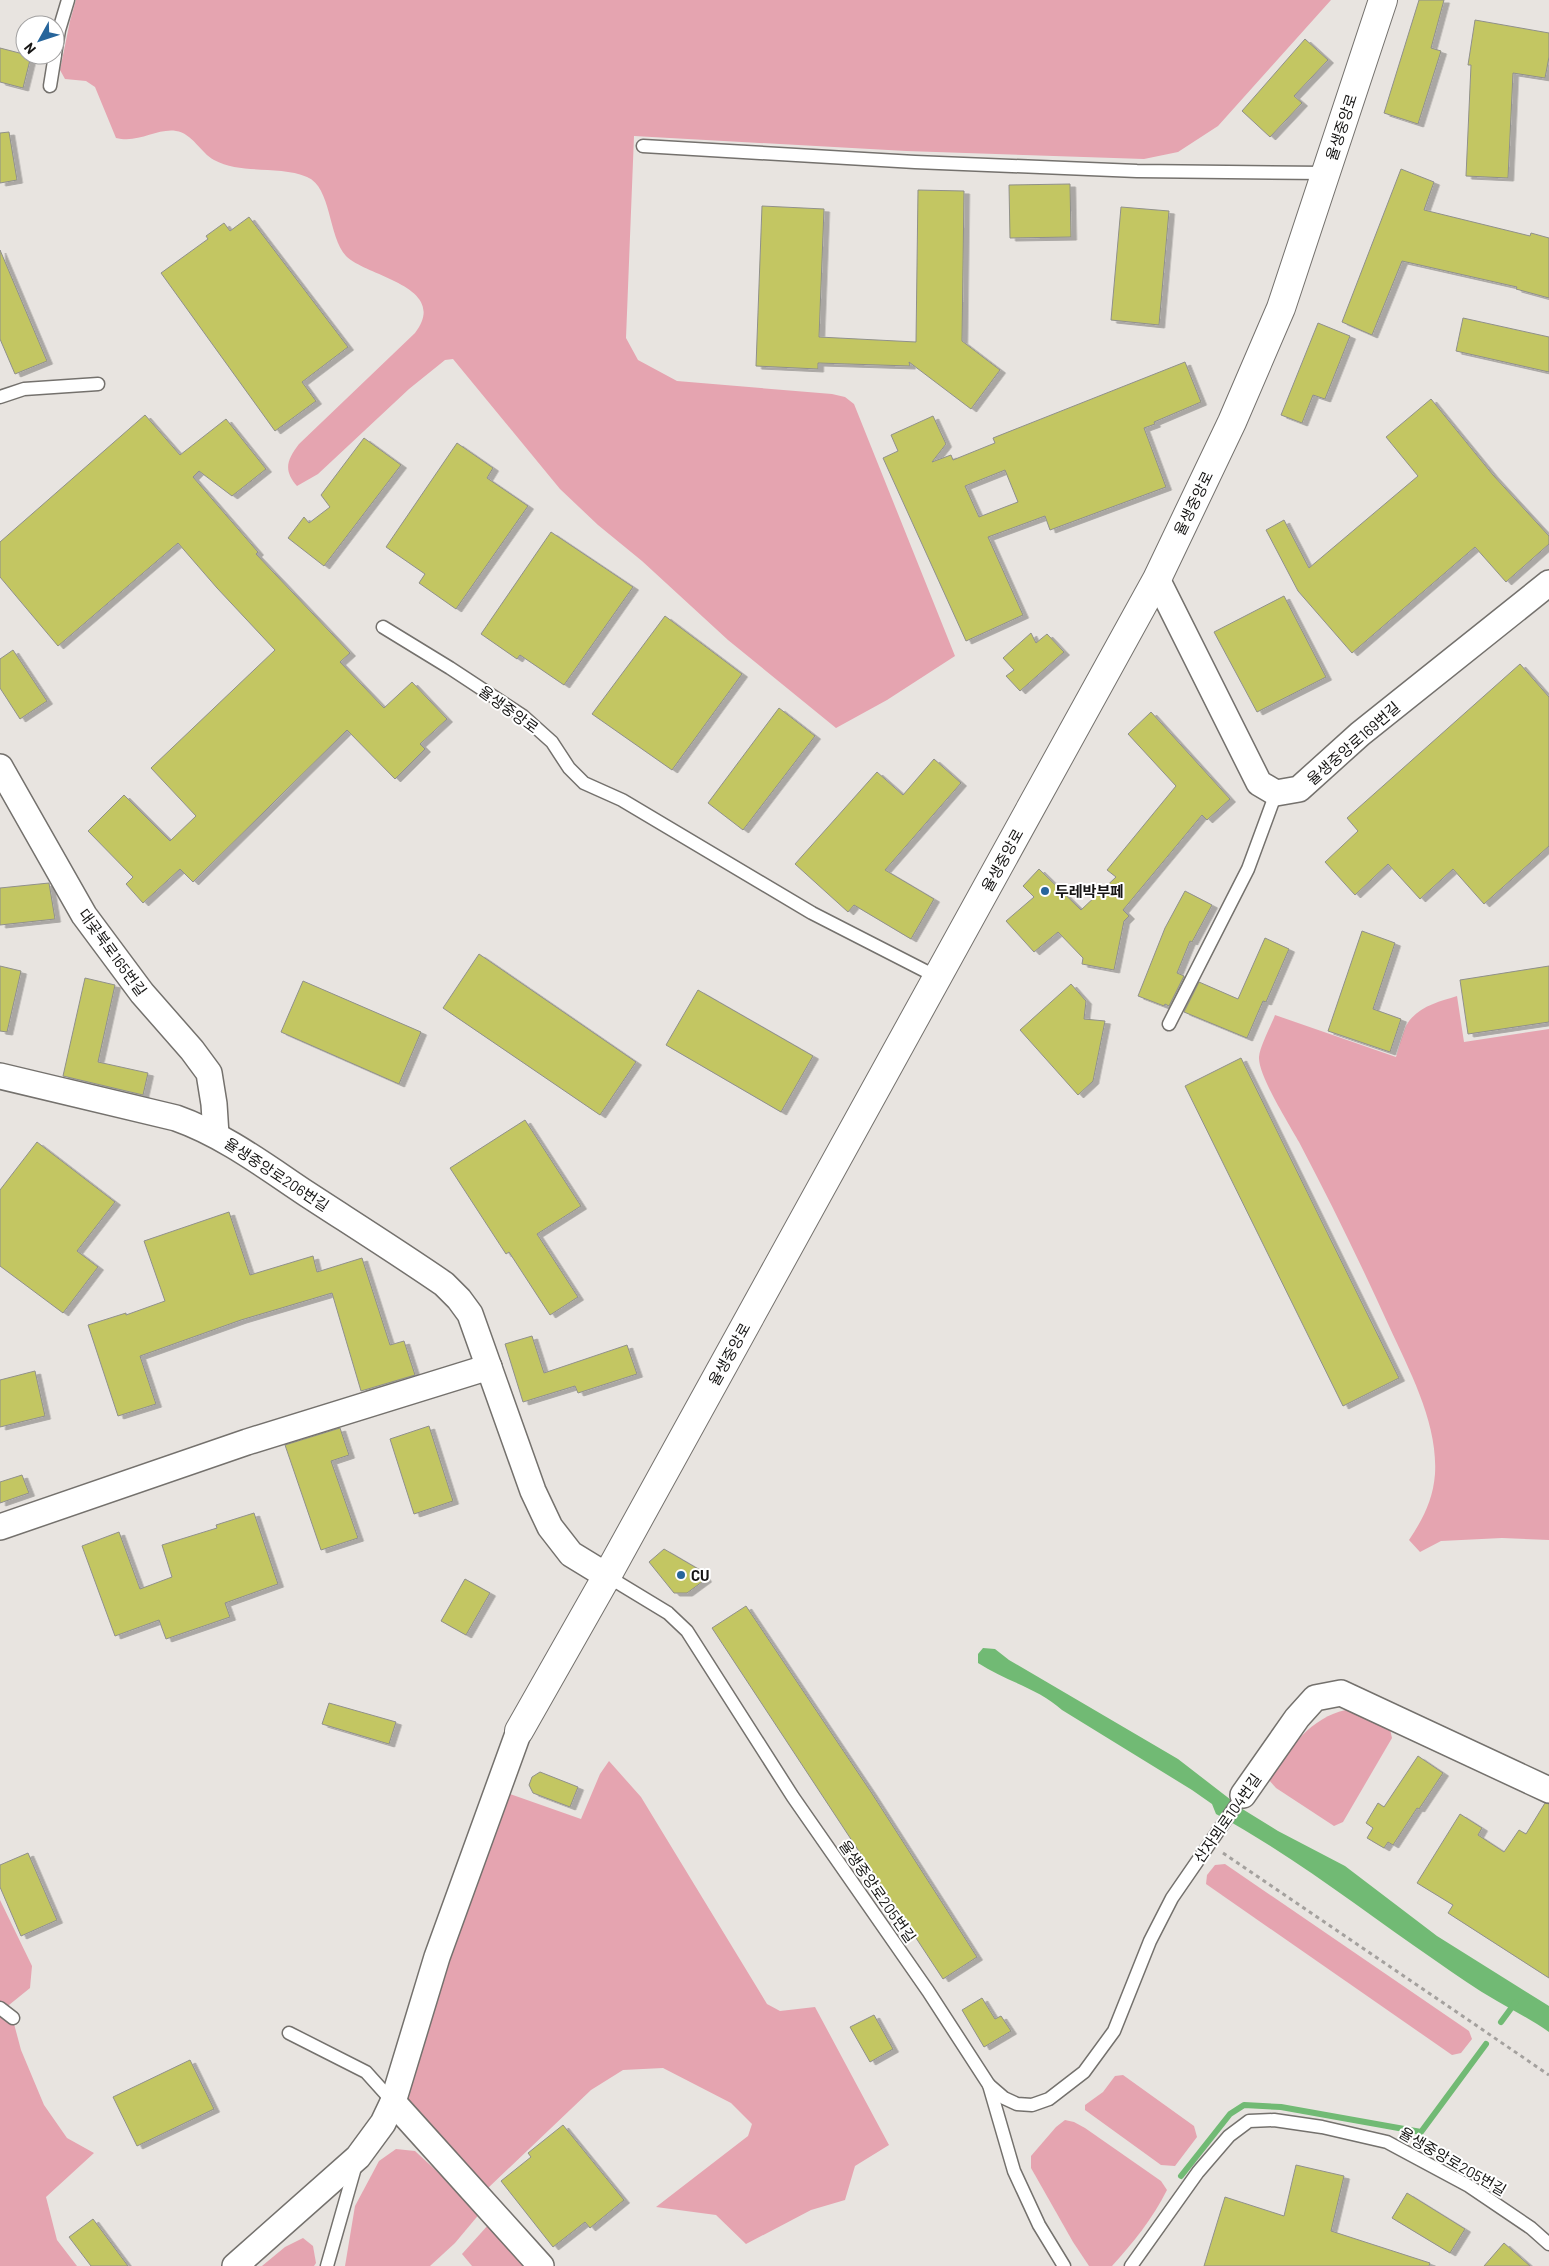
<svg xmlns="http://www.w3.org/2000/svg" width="1549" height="2266" font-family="Barlow,'Noto Sans KR',sans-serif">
<defs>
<filter id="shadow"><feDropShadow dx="5.5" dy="3" stdDeviation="0" flood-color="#0004"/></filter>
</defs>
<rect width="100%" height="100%" fill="#e8e4e0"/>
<g fill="#e5a4b0">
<path d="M76,0H1331L1218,126L1178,152L1144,159L906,151L634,136L626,338L638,360L677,381L832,394L845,397L854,404L955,656L887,700L836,728L728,640L642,561L598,525L560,489L453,359L445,360L409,389L318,474L297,486C283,470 287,460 299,444L415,333C450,287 369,277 347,257C328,239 332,187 307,177C279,165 242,175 214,160C201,153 192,133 176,131C157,128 138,144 116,138L95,87L86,81L65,79L60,70L70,21Z"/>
<path d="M1457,996L1464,1042L1549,1029V1540L1502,1538L1441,1541L1420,1552L1409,1540C1423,1519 1433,1500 1435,1474C1438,1423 1410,1372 1389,1326C1361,1264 1331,1203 1299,1142C1289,1124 1258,1075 1259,1057C1260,1046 1271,1026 1275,1015L1396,1057C1399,1047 1402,1036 1406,1026C1416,1007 1438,1002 1457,996Z"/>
<path d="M1346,1710L1361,1712L1390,1729L1392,1738L1343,1822L1334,1826L1276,1788L1269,1780C1287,1750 1311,1717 1346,1710Z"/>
<polygon points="609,1761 641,1797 767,2004 780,2011 815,2007 889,2145 855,2166 845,2200 811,2210 746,2244 716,2215 656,2207 748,2136 752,2124 731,2103 663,2068 623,2070 591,2090 488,2188 416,2119 405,2094 415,2056 510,1794 581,1819 600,1774"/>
<polygon points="1225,1864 1469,2031 1472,2039 1461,2053 1452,2055 1206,1884 1207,1875 1215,1865"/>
<polygon points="0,1900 32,1966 30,1988 9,2005 21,2050 44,2105 67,2138 94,2153 46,2197 57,2240 77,2266 0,2266"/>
<polygon points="1123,2075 1194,2126 1197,2137 1175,2166 1161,2165 1085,2110 1085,2105 1103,2092 1115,2076"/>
<path d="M1065,2120L1074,2122L1085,2128L1161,2181L1167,2190C1153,2218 1133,2243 1112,2266H1089L1073,2242L1031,2168V2156L1056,2127Z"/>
<polygon points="396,2149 415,2151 481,2212 455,2243 430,2266 345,2266 355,2206 379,2161"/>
<polygon points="489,2224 524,2266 472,2266 462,2254"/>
<polygon points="303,2238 313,2246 316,2263 314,2266 262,2266 285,2247"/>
</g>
<path fill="#71ba74" d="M983,1648L995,1649L1009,1660L1178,1759L1244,1810L1278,1831L1345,1866L1437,1936L1549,2006V2032C1532,2020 1514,2011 1497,2001C1476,1989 1456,1975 1436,1961C1363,1911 1294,1856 1216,1814L1212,1804L1192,1790L1062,1710C1038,1688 1005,1681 978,1663V1654Z"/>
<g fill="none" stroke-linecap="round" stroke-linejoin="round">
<g stroke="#71ba74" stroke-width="6">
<polyline points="1501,2022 1515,2003"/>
<polyline points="1181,2176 1230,2114 1244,2105 1281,2107 1421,2132 1486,2044"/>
</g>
</g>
<g fill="#c3c662" stroke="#90908b" fill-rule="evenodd" filter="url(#shadow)">
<polygon points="1419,0 1444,0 1431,48 1441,51 1418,124 1384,113"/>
<polygon points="1475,20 1549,33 1549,57 1545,78 1513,73 1508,178 1466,176 1471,65 1468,65"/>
<polygon points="1305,39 1328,60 1294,96 1302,103 1270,137 1242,111"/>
<polygon points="0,48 31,56 23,88 0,82"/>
<polygon points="9,132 17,180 0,183 0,133"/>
<polygon points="1401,169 1434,182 1424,210 1530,236 1531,233 1549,238 1549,298 1516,289 1517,287 1402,261 1372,335 1342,322"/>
<polygon points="1070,184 1071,237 1010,238 1009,185"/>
<polygon points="918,190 964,191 962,341 1000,370 971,409 909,362 910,366 818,363 818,369 756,366 762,206 824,209 819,337 916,342"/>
<polygon points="1121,207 1169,211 1159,325 1111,320"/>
<polygon points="249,217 348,347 302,382 316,401 275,431 161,273 208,239 206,236 224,223 230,231"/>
<polygon points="0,250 47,361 15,374 0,339"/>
<polygon points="1463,318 1549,337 1549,372 1456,351"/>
<polygon points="1318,323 1350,336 1325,399 1313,395 1302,423 1281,415"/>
<path d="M1185,362L1201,402L1154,422L1155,424L1144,428L1166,487L1050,530L1045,516L988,537L1023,615L966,641L883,458L898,451L891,435L933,416L946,444L932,462L951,455L953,460L995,443L993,438ZM1005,470L1018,502L979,517L965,486Z"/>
<polygon points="1431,399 1493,475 1549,536 1549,544 1506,582 1475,547 1352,653 1298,591 1266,530 1284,520 1309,568 1418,476 1386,437"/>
<polygon points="145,415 180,455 226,419 266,469 232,496 199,471 193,477 258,552 256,554 350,653 340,662 384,708 412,682 447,719 420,744 425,749 395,779 347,730 193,882 180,869 143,903 126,884 133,877 88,831 124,795 170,841 196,816 151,768 275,650 217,588 178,543 58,646 0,577 0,542"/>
<polygon points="364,438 401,465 324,566 288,538 304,517 309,523 330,507 321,495"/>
<polygon points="457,443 493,468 487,478 528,506 456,609 419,583 425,574 386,547"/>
<polygon points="551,532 633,587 564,685 520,655 517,659 481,634"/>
<polygon points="1284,596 1326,677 1257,712 1214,632"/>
<polygon points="665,616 742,674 672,770 592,714"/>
<polygon points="1031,633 1036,643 1047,634 1064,652 1020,691 1006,676 1014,670 1003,658"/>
<polygon points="13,650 47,701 20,719 0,688 0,659"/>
<polygon points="1520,664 1549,697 1549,846 1484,904 1453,869 1420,899 1388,864 1355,895 1325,862 1358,831 1347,818"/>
<polygon points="779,708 815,736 743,830 708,803"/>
<polygon points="1151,712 1230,799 1207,820 1202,815 1123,910 1129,916 1124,921 1114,970 1082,964 1083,958 1058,932 1034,952 1006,921 1034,897 1023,886 1039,869 1081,910 1116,877 1107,870 1176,786 1128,734"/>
<polygon points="934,759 961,783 885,870 934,899 911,939 854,905 848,912 795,864 877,772 903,795"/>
<polygon points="49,883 55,919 0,925 0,888"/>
<polygon points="1185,891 1212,905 1192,942 1190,941 1177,973 1184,976 1169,1006 1165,1004 1164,1006 1138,996 1165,928"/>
<polygon points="1362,931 1395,943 1373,1009 1401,1019 1390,1052 1328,1031"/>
<polygon points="1265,938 1289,949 1266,1002 1263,1001 1247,1038 1184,1012 1199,982 1238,999"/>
<polygon points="479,954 636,1062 600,1115 443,1008"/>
<polygon points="0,966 21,971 7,1032 0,1031"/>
<polygon points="1549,966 1549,1022 1468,1034 1460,980"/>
<polygon points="85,978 115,985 98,1062 148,1073 143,1095 63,1076"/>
<polygon points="303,981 421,1032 399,1084 281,1032"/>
<polygon points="1071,984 1086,1001 1084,1019 1105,1021 1093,1081 1078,1095 1020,1030"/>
<polygon points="698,990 813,1056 781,1112 666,1045"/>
<polygon points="1241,1058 1399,1378 1343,1406 1185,1086"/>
<polygon points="525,1120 581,1206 537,1234 578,1297 550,1315 509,1252 506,1254 450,1168"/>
<polygon points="37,1142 115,1202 77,1251 98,1267 63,1313 0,1266 0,1190"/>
<polygon points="229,1212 250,1275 313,1256 317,1272 362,1258 390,1345 404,1341 415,1375 361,1391 332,1293 241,1320 140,1356 156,1404 118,1416 88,1325 126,1313 126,1315 165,1301 144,1241"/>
<polygon points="532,1336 544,1373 627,1345 637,1374 578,1393 575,1386 523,1402 505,1344"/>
<polygon points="35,1371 45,1416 0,1427 0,1380"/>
<polygon points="429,1426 453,1501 414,1514 390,1439"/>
<polygon points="340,1428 349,1455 331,1461 358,1538 321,1550 285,1445"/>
<polygon points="22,1475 29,1493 0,1503 0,1482"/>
<polygon points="254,1513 278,1584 225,1603 230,1617 166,1639 159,1620 115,1636 82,1546 119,1532 140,1589 172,1577 162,1545 217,1528 216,1525"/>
<polygon points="664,1549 700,1570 706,1579 687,1593 674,1593 649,1562"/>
<polygon points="465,1579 490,1593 466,1635 441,1621"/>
<polygon points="746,1606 871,1792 977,1957 943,1979 712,1628"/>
<polygon points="329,1703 396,1722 389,1744 322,1724"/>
<polygon points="1418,1756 1443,1773 1419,1809 1417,1808 1393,1845 1388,1842 1384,1848 1367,1838 1373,1828 1366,1823 1378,1803 1384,1807"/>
<polygon points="540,1772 578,1787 570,1807 533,1793 529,1785 532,1777"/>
<polygon points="1545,1803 1549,1804 1549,1978 1448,1913 1453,1905 1417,1883 1460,1814 1482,1828 1478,1835 1504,1852 1519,1830 1526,1834"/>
<polygon points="28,1853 57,1920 21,1936 0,1887 0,1865"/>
<polygon points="982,1998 995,2019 1001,2016 1011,2031 984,2047 962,2010"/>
<polygon points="874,2015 893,2049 870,2062 850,2027"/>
<polygon points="190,2060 214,2109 137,2146 113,2097"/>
<polygon points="563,2125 624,2200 590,2228 585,2222 553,2247 501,2181 531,2157 528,2153"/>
<polygon points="1296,2165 1344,2176 1331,2231 1430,2263 1429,2266 1204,2266 1225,2197 1284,2216"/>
<polygon points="1407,2193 1465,2229 1450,2253 1392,2218"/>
<polygon points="93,2219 128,2266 91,2266 69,2237"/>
<polygon points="1504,2243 1530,2266 1484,2266"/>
</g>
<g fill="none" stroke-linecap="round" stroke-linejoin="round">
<g stroke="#74716d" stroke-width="15">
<g id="service">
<polyline points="55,54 59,30 68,0"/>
<polyline points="50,86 55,55"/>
<polyline points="643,146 915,162 1137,171 1326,173"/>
<polyline points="0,397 24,389 98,384"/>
<polyline points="383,627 450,668 523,716 552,742 569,768 584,783 622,800 812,913 937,977"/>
<polyline points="1169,1024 1248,869 1276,793"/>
<polyline points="607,1576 668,1613 687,1631 793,1797 928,1991 989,2085 1014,2171 1039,2225 1064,2266"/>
<polyline points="0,2008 13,2018"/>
<polyline points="289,2033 366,2072 393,2102"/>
<polyline points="989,2085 1004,2098 1017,2104 1032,2105 1049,2099 1084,2072 1114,2031 1150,1941 1172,1898 1243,1795"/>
<polyline points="327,2266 356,2164"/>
<polyline points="1131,2266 1198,2172 1229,2136 1249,2121 1274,2120 1322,2127 1387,2142 1469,2186 1531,2228 1549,2244"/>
</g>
</g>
<g stroke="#74716d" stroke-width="28">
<g id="minor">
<polyline points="1157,579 1259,783 1276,793 1299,789 1360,734 1549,583"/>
<polyline points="0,767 84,915 142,993 192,1050 209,1073 214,1104 216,1135"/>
<path d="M0,1076L176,1118C224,1135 265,1166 307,1194C353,1224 399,1253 444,1284L459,1299L470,1314L533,1491L550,1527L571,1554L607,1576"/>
<polyline points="0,1527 247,1442 489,1367"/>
<polyline points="1243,1795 1297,1718 1315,1698 1341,1693 1549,1790"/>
<polyline points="393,2102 541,2266"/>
<polyline points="235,2266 358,2157 383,2123 393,2102 437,1957 519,1731"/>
</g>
</g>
<g stroke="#74716d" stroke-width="30">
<polyline id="tertiary" points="519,1731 607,1576 1157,579 1232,422 1281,308 1383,0"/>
</g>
<polyline stroke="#a4a19e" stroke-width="3" stroke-dasharray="4 4" stroke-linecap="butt" points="1223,1853 1549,2075"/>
<use href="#service" stroke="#fff" stroke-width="12"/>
<use href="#minor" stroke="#fff" stroke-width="25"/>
<use href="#tertiary" stroke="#fff" stroke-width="28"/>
</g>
<g fill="#27659b" stroke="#fff" stroke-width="2">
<circle cx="1045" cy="891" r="5"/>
<circle cx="681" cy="1575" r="5"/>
</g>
<g text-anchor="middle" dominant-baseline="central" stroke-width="4" stroke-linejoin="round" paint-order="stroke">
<g font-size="15" fill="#161514" stroke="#fff">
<text transform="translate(1341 127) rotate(-72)">율생중앙로</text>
<text transform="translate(1193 503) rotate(-64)">율생중앙로</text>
<text transform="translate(509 709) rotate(36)">율생중앙로</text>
<text transform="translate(1353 743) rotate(-41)">율생중앙로169번길</text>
<text transform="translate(1002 860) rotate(-61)">율생중앙로</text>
<text transform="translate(113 952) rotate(54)">대곶북로165번길</text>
<text transform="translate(277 1174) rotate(33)">율생중앙로206번길</text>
<text transform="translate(729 1354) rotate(-61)">율생중앙로</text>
<text transform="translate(1227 1818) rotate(-55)">산자뫼로104번길</text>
<text transform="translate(878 1891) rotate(55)">율생중앙로205번길</text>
<text transform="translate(1453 2161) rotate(30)">율생중앙로205번길</text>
</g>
<g font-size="15" font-weight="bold" fill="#161514" stroke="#fff" text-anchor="start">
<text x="1055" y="891">두레박부페</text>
<text x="691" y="1575">CU</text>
</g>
</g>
<g transform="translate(40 40) rotate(230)"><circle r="24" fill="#ffffff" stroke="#a2a1a1"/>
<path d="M0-4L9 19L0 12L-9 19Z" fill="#27659b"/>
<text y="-8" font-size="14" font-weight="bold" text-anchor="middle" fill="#161514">N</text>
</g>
</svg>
